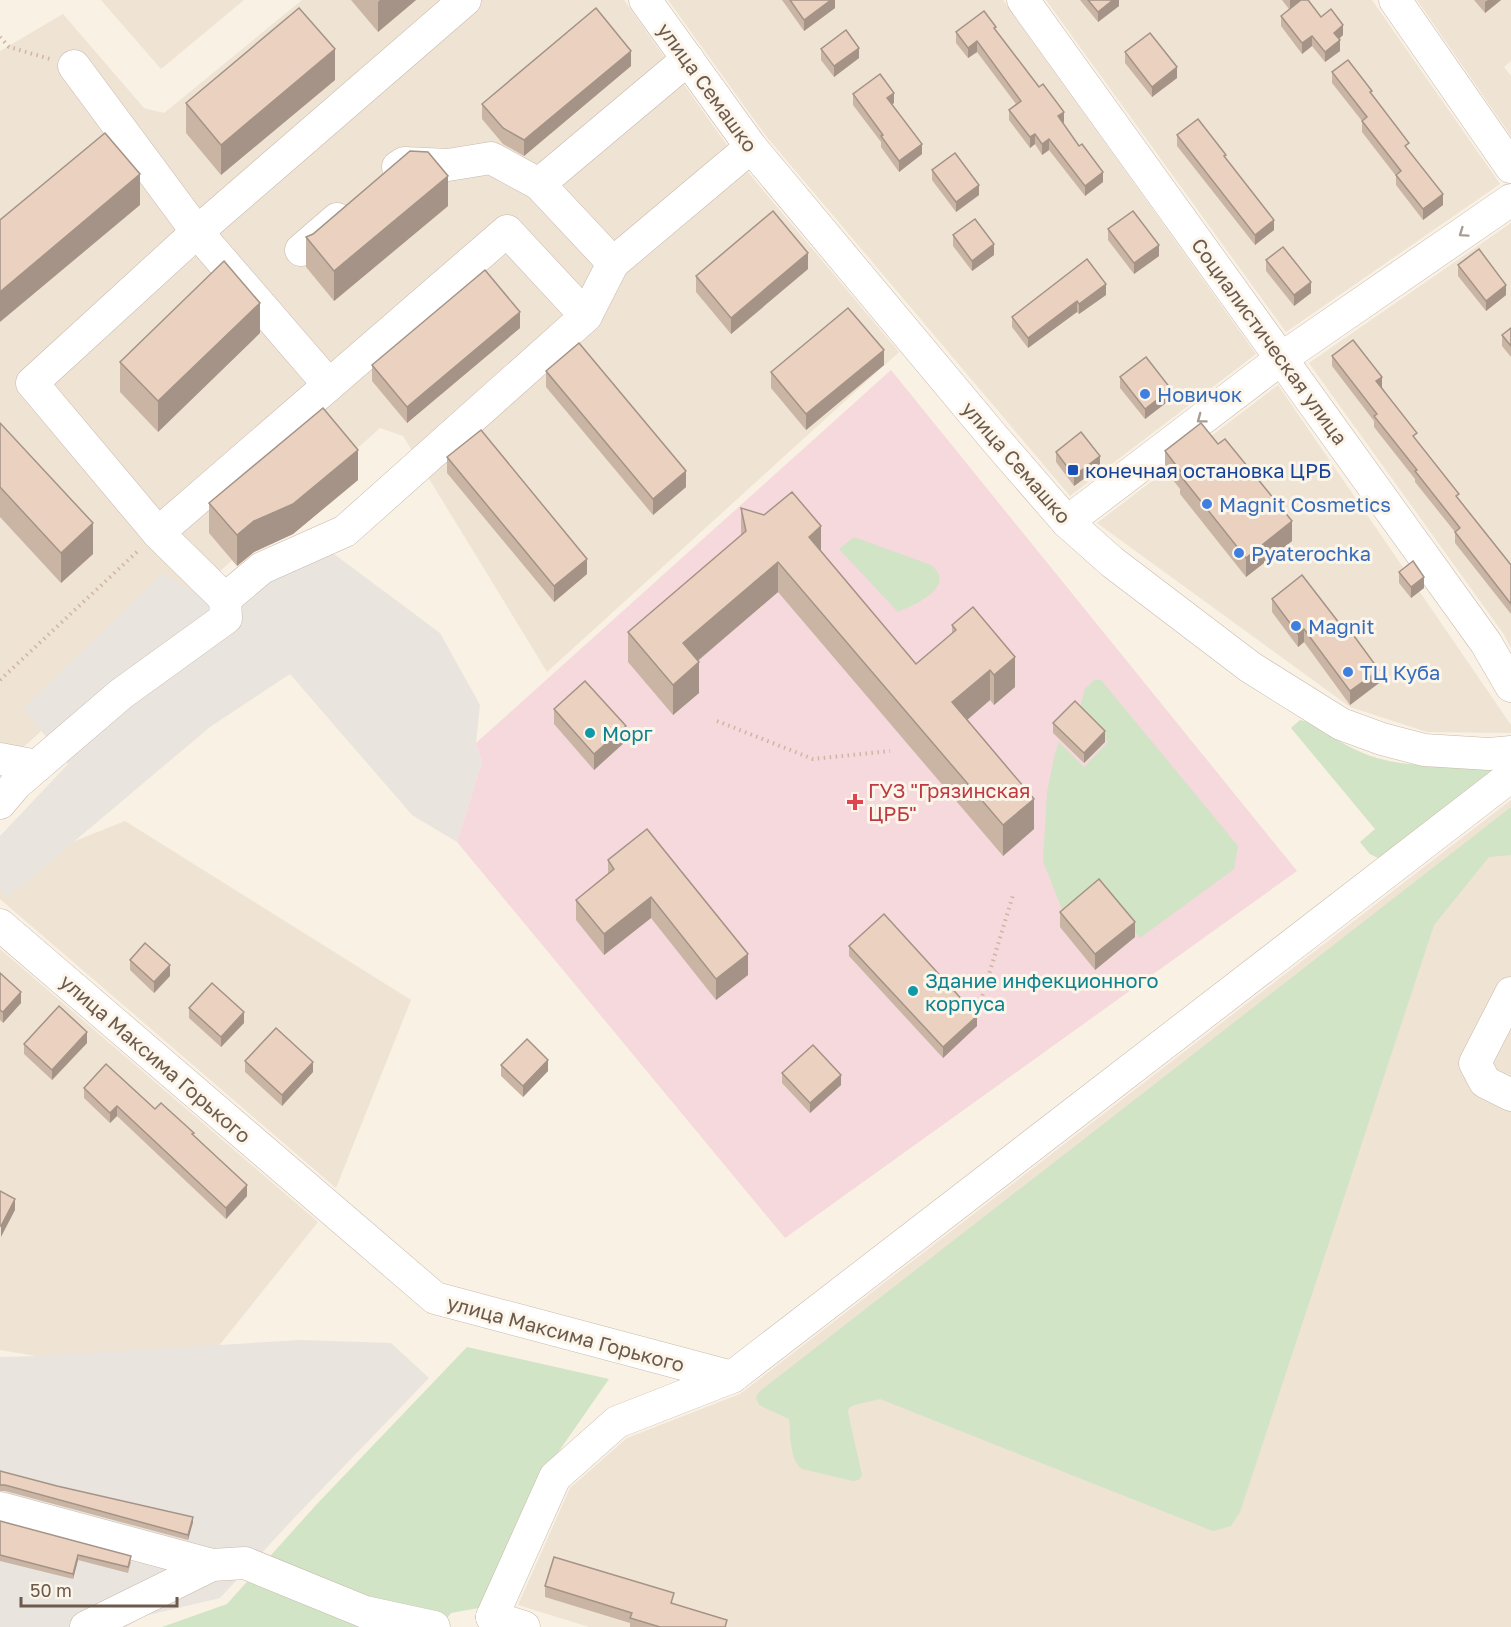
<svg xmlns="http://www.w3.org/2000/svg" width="1511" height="1627" font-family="'Golos Text',sans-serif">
<rect width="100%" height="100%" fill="#f9f1e4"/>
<g fill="#efe3d4">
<polygon points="101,0 244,0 161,69"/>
<polygon points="302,0 624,0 736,158 899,352 547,672 403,436 380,428 0,768 0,51 63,14 144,108 164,113"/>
<polygon points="668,0 1003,0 1256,354 1070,496 766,136"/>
<polygon points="1046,0 1372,0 1500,184 1286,332"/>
<polygon points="1417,0 1511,0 1511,61 1504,67 1511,76 1511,136"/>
<polygon points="1511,223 1511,648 1503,633 1309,363"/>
<polygon points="1278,385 1511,725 1511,733 1427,732 1350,707 1097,523"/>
<polygon points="1511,800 1511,1627 589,1627 518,1605 570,1488 627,1438 740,1394"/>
<polygon points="125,821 411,1000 336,1188 0,899 0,871"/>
<polygon points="0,949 318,1222 190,1382 0,1350"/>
</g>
<g fill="#e9e4de">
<polygon points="326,548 440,633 480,705 476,743 482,762 457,842 412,815 290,674 210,727 7,898 0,888 0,836 68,764 23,708 163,573 207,599"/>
<polygon points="301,1340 391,1343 429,1378 296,1516 220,1598 144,1616 126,1627 0,1627 0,1357 36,1356"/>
</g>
<polygon fill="#f5d9dc" points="891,370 1297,871 785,1238 457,842 482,762 476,743"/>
<g fill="#d1e4c5">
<path d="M854,537L931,565C958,587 914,605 898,612L839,549Z"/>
<polygon points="1094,680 1101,680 1238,846 1234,869 1140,938 1100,891 1065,917 1043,861 1047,793 1054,757 1059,742 1084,767 1108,742 1079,711 1085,689"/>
<path d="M1300,720L1308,722C1330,735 1352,751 1377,758C1415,769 1462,765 1501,766L1380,859L1370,854L1360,842L1375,829L1291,728Z"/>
<path d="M1511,807V855L1489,857L1434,925L1240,1512L1231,1526L1213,1531L880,1399L854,1405L849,1408L848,1413L862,1475L859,1480L853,1481L802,1469C789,1459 791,1435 789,1419L759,1405L756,1397L760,1391Z"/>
<polygon points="467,1347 609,1379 541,1477 484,1607 451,1613 440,1627 162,1627 227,1604 317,1504"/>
</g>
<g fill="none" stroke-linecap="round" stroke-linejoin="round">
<g stroke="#c8b9ac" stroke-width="33">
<g id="minor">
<polyline points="465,0 197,232 32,383 158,533 507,231 586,316 613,263 751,147"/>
<polyline points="645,0 751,147 995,439 1067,522 1112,562 1250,667 1341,724 1382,739 1424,750 1489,754 1511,752"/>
<polyline points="1023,0 1486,643 1511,686"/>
<polyline points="1395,0 1511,167"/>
<polyline points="74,66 197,232 329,385"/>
<polyline points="398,167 404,163 448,165 491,158 539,184"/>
<polyline points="301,250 337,219"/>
<polyline points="613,263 539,184 688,59"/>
<polyline points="1067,522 1282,358 1511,200"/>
<polyline points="158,533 225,599 262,568 345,531 586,316"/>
<polyline points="0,759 37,766"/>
<polyline points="0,803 16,784 121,694 226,618 225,599"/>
<polyline points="0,925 435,1298 732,1377"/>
<polyline points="1511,993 1475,1063 1485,1082 1511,1095"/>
<polyline points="0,1508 212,1565 245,1563 365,1612 434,1627"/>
<polyline points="492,1617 555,1477 617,1422 732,1377 1511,776"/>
<polyline points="492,1617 524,1627"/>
<polyline points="86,1627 212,1565"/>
</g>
</g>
<g stroke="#cfb5a3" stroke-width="4" stroke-dasharray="1.5 4.5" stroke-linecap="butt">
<polyline points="0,37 9,47 50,59"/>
<polyline points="0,680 140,549"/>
<polyline points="717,721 813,759 890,751"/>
<polyline points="979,1007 1013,895"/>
</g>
<use href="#minor" stroke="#fff" stroke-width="32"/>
</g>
<g fill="#cab5a5">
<polygon points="351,0 416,0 378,32"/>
<polygon points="782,0 835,0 835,8 804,31"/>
<polygon points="1080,0 1119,0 1119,6 1098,22"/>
<polygon points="1282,0 1308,0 1321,17 1343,35 1339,39 1340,51 1325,62 1312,46 1302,54 1281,26 1281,16 1289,9"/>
<polygon points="1474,0 1501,0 1485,13"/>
<polygon points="996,30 1064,122 1063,123 1103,182 1085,196 1049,150 1042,155 1035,144 1030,148 1009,120 1009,110 1016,104 977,52 968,58 956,43 956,32"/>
<polygon points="821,49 859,58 834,77 821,60"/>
<polygon points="1125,52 1177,78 1152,97 1125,63"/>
<polygon points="631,66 524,156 503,144 482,119 482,104"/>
<polygon points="1332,72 1372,95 1409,151 1443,205 1423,220 1396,185 1396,176 1362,132 1362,121 1332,83"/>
<polygon points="335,80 221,175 186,133 186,103"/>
<polygon points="853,94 894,103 892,104 922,154 899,172 881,147 881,142 853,105"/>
<polygon points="1177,135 1226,159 1274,230 1255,245 1177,146"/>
<polygon points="932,170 979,195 956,212 932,180"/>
<polygon points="448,206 334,301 306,267 306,237"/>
<polygon points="1108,229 1159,256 1134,274 1108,240"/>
<polygon points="953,235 994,255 972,271 953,246"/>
<polygon points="1266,260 1311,293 1294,306 1266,271"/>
<polygon points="1458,265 1506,295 1486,311 1458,276"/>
<polygon points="808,269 731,334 696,292 696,276"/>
<polygon points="1106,295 1079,314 1077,312 1028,348 1012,327 1012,317"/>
<polygon points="520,328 407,423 372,381 372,365"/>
<polygon points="1511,328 1511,357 1502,346 1502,335"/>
<polygon points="260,333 158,432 120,392 120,362"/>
<polygon points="1332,356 1382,387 1417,441 1459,499 1511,565 1511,614 1455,543 1455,532 1415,482 1415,479 1374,427 1374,421 1332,366"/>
<polygon points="884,365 806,430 771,388 771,372"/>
<polygon points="546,371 686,487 653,515 546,387"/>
<polygon points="1120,377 1171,399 1145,419 1120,388"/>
<polygon points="0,423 93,554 61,583 0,517"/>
<polygon points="1165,451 1292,541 1246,577 1180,494 1180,489 1165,470"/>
<polygon points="1056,452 1100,467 1074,486 1056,462"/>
<polygon points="447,457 587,574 554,602 447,473"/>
<polygon points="358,480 293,534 254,552 237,566 209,533 209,503"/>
<polygon points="741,508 821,552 916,664 952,634 952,625 1015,687 994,705 990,700 967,720 1034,829 1003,856 778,592 698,661 699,693 673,715 628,662 628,632 741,535"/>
<polygon points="1399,572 1424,588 1411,598 1399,583"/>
<polygon points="1272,599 1379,683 1350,705 1304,642 1298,647 1272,612"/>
<polygon points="554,709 626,741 594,770 554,724"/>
<polygon points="1053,723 1105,742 1084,763 1053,733"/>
<polygon points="608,860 748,975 716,1000 651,918 604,955 576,920 576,900 608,874"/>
<polygon points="1060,912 1135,937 1095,970 1060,927"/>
<polygon points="849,946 977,1026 943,1058 849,956"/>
<polygon points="130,960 170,976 154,993 130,970"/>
<polygon points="0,973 21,1003 3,1023 0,1020"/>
<polygon points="189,1008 244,1023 221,1047 189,1018"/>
<polygon points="87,1043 52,1080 24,1054 24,1044"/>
<polygon points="245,1061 313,1072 282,1106 245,1072"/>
<polygon points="501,1065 548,1071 523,1097 501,1076"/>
<polygon points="782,1073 841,1085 810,1113 782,1083"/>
<polygon points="84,1088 194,1136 247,1196 226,1219 117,1116 110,1123 84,1098"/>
<polygon points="0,1471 193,1522 188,1540 5,1491 0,1491"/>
<polygon points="0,1521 131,1562 128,1573 78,1560 73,1579 0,1561"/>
<polygon points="545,1586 674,1604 727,1627 630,1627 630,1623 545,1597"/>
</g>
<g fill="#a49386">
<polygon points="380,0 416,0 378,32 378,2"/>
<polygon points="831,0 835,0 835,8 804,31 804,20"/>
<polygon points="1113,0 1119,0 1119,6 1098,22 1098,12"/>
<polygon points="1290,0 1301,0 1290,9"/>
<polygon points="1488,0 1501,0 1485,13 1485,2"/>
<polygon points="1343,25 1343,35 1334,43 1334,33"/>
<polygon points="1312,36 1312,46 1302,54 1302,43"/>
<polygon points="1340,40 1340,51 1325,62 1325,52"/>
<polygon points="977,41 977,52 968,58 968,48"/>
<polygon points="859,48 859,58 834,77 834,66"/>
<polygon points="335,49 335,80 221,175 221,145"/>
<polygon points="631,51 631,66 524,156 524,140"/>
<polygon points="1177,67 1177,78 1152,97 1152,87"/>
<polygon points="894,93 894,103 887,108 887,98"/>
<polygon points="1064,112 1064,122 1058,127 1058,116"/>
<polygon points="1035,134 1035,144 1030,148 1030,137"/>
<polygon points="1049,139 1049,150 1042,155 1042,144"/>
<polygon points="922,144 922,154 899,172 899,161"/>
<polygon points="1103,172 1103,182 1085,196 1085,186"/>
<polygon points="140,174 140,205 0,322 0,292"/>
<polygon points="448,176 448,206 334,301 334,271"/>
<polygon points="979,185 979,195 956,212 956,202"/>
<polygon points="1443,194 1443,205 1423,220 1423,209"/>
<polygon points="1274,220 1274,230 1255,245 1255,235"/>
<polygon points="994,244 994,255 972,271 972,261"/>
<polygon points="1159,245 1159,256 1134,274 1134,263"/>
<polygon points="808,253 808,269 731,334 731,318"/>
<polygon points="1311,282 1311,293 1294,306 1294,295"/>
<polygon points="1106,284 1106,295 1079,314 1079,304"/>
<polygon points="1506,285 1506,295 1486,311 1486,301"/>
<polygon points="1077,301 1077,312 1028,348 1028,338"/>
<polygon points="260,303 260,333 158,432 158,401"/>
<polygon points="520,312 520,328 407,423 407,407"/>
<polygon points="884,350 884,365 806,430 806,414"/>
<polygon points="1382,377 1382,387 1376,392 1376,381"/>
<polygon points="1171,389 1171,399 1145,419 1145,409"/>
<polygon points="358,450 358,480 293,534 254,552 237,566 237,535 254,521"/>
<polygon points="1100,456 1100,467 1074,486 1074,476"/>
<polygon points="686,471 686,487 653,515 653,499"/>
<polygon points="1292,521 1292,541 1246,577 1246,558"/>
<polygon points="93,523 93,554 61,583 61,553"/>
<polygon points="821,526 821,556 809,537"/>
<polygon points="587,559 587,574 554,602 554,586"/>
<polygon points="778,562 778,592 683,673 683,643"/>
<polygon points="1424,577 1424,588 1411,598 1411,587"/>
<polygon points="1304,629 1304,642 1298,647 1298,634"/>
<polygon points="1015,657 1015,687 994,705 994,675"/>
<polygon points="699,662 699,693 673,715 673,685"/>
<polygon points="990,670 990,700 952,733 952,702"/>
<polygon points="1379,670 1379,683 1350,705 1350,691"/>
<polygon points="626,726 626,741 594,770 594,754"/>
<polygon points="1105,731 1105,742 1084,763 1084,753"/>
<polygon points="1034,799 1034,829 1003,856 1003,825"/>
<polygon points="651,897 651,918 604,955 604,934"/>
<polygon points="1135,922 1135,937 1095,970 1095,954"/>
<polygon points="748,954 748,975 716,1000 716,979"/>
<polygon points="170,965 170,976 154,993 154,982"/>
<polygon points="21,992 21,1003 3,1023 3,1012"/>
<polygon points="244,1012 244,1023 221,1047 221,1037"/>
<polygon points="977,1016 977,1026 943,1058 943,1047"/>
<polygon points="87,1032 87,1043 52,1080 52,1070"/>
<polygon points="548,1060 548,1071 523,1097 523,1086"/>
<polygon points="313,1062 313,1072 282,1106 282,1095"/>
<polygon points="841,1075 841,1085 810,1113 810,1103"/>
<polygon points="117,1106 117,1116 110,1123 110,1113"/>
<polygon points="247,1185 247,1196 226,1219 226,1208"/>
<polygon points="15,1199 15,1210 1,1237 1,1226"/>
<polygon points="193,1517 193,1522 188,1540 188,1535"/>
<polygon points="78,1555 78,1560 73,1579 73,1574"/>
</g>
<g fill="#ebd2c0" stroke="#a49386" stroke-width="1.5">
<polygon points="790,0 831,0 804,20"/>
<polygon points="1088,0 1113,0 1098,12"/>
<polygon points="1301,0 1308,0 1321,17 1331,9 1343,25 1334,33 1340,40 1325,52 1312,36 1302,43 1281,16"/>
<polygon points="299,8 335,49 221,145 186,103"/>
<polygon points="596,8 631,51 524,140 503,128 482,104"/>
<polygon points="984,11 996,27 994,28 1039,87 1043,84 1064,112 1058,116 1079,146 1082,144 1103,172 1085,186 1049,139 1042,144 1035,134 1030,137 1009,110 1021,101 977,41 968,48 956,32"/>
<polygon points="846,30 859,48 834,66 821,49"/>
<polygon points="1150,33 1177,67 1152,87 1125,52"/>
<polygon points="1348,60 1372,91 1370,92 1409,143 1405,146 1443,194 1423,209 1396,175 1401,171 1362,121 1367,117 1332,72"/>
<polygon points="880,74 894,93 887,98 922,144 899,161 881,136 883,135 853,94"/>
<polygon points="1198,119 1226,155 1224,156 1274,220 1255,235 1177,135"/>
<polygon points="105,133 140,174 0,292 0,220"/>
<polygon points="410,151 428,152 448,176 334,271 306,237 313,234"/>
<polygon points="955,153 979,185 956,202 932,170"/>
<polygon points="773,211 808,253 731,318 696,276"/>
<polygon points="1133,211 1159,245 1134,263 1108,229"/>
<polygon points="975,219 994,244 972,261 953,235"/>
<polygon points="1283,247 1311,282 1294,295 1266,260"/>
<polygon points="1479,249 1506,285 1486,301 1458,265"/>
<polygon points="1087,259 1106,284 1079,304 1077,301 1028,338 1012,317"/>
<polygon points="224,261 260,303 158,401 120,362"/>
<polygon points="485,270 520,312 407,407 372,365"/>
<polygon points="848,308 884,350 806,414 771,372"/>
<polygon points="1511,328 1511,346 1502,335"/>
<polygon points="1353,340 1382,377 1376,381 1417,433 1413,436 1459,494 1456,496 1511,565 1511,604 1455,532 1460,528 1415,471 1417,470 1374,416 1377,414 1332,356"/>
<polygon points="579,343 686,471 653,499 546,371"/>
<polygon points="1146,357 1171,389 1145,409 1120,377"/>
<polygon points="323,408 358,450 293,504 254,521 237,535 209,503"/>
<polygon points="0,423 93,523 61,553 0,487"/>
<polygon points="1201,423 1218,444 1225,439 1292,521 1246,558 1180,475 1182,473 1165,451"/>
<polygon points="481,430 587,559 554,586 447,457"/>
<polygon points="1081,432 1100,456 1074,476 1056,452"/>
<polygon points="792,492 821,526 809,537 916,664 956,630 952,625 973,607 1015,657 994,675 990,670 952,702 1034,799 1003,825 778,562 683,643 699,662 673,685 628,632 746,531 741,508 764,515"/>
<polygon points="1413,561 1424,577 1411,587 1399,572"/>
<polygon points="1302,575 1343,628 1346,625 1379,670 1350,691 1304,629 1298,634 1272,599"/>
<polygon points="585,681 626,726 594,754 554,709"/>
<polygon points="1075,701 1105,731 1084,753 1053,723"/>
<polygon points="647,829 748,954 716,979 651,897 604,934 576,900 614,869 608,860"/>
<polygon points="1099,879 1135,922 1095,954 1060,912"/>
<polygon points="884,914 977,1016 943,1047 849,946"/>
<polygon points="145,943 170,965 154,982 130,960"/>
<polygon points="0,973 21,992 3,1012 0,1010"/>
<polygon points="212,983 244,1012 221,1037 189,1008"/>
<polygon points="59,1006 87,1032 52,1070 24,1044"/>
<polygon points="276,1028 313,1062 282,1095 245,1061"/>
<polygon points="527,1039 548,1060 523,1086 501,1065"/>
<polygon points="813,1045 841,1075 810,1103 782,1073"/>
<polygon points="106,1064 155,1109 161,1103 194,1133 192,1134 247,1185 226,1208 117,1106 110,1113 84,1088"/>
<polygon points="0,1191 15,1199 1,1226 0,1226"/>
<polygon points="0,1471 57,1486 193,1517 188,1535 5,1485 0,1485"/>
<polygon points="0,1521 131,1556 128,1567 78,1555 73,1574 0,1555"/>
<polygon points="554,1557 674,1593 671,1603 727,1620 725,1627 660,1627 630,1618 632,1613 545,1586"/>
</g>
<defs><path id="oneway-chevron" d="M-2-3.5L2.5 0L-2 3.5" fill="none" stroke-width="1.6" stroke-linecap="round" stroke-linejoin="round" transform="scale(1.5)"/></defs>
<g stroke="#a89c94">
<use href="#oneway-chevron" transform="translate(1463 233) rotate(145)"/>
<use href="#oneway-chevron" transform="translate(1201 419) rotate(143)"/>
</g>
<g fill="#3f7fe0" stroke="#fcf5ea" stroke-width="2">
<circle cx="1145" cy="394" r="6"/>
<circle cx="1207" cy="504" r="6"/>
<circle cx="1239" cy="553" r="6"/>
<circle cx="1296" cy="626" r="6"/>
<circle cx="1348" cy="672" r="6"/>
</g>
<rect fill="#1a4fb4" stroke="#fcf5ea" stroke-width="2" x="1067" y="464" width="12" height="12" rx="3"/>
<g fill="#0f9aa8" stroke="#fcf5ea" stroke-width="2">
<circle cx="590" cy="733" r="6"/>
<circle cx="913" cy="991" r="6"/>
</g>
<path fill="#e0444e" stroke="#fcf5ea" stroke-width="2" d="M852 793h6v6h6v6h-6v6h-6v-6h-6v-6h6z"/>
<g text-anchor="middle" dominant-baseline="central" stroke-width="6" stroke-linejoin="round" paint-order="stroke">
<g font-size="20" fill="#6e5a4d" stroke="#fcf5ea">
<text transform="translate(708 87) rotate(54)">улица Семашко</text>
<text transform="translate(1270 341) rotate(54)">Социалистическая улица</text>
<text transform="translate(1017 462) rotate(49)">улица Семашко</text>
<text transform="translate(156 1058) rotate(41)">улица Максима Горького</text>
<text transform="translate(566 1333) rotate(15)">улица Максима Горького</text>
</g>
<g font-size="20" fill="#366cbe" stroke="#fcf5ea" text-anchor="start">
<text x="1157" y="394">Новичок</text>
<text x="1219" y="504">Magnit Cosmetics</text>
<text x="1251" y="553">Pyaterochka</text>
<text x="1308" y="626">Magnit</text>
<text x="1360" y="672">ТЦ Куба</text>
</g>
<g font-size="20" fill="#164399" stroke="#fcf5ea" text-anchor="start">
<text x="1085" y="470">конечная остановка ЦРБ</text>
</g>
<g font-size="20" fill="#0d838f" stroke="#fcf5ea" text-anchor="start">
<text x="602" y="733">Морг</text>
<text x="925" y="980">Здание инфекционного<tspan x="925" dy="23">корпуса</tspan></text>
</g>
<g font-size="20" fill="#be3a42" stroke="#fcf5ea" text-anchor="start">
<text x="868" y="790">ГУЗ "Грязинская<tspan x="868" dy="23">ЦРБ"</tspan></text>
</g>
</g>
<path d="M21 1597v9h156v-9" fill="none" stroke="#6e5a4d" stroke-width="3"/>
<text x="30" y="1597" font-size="18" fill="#6e5a4d" stroke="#fcf5ea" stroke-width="4.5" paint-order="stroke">50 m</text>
</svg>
